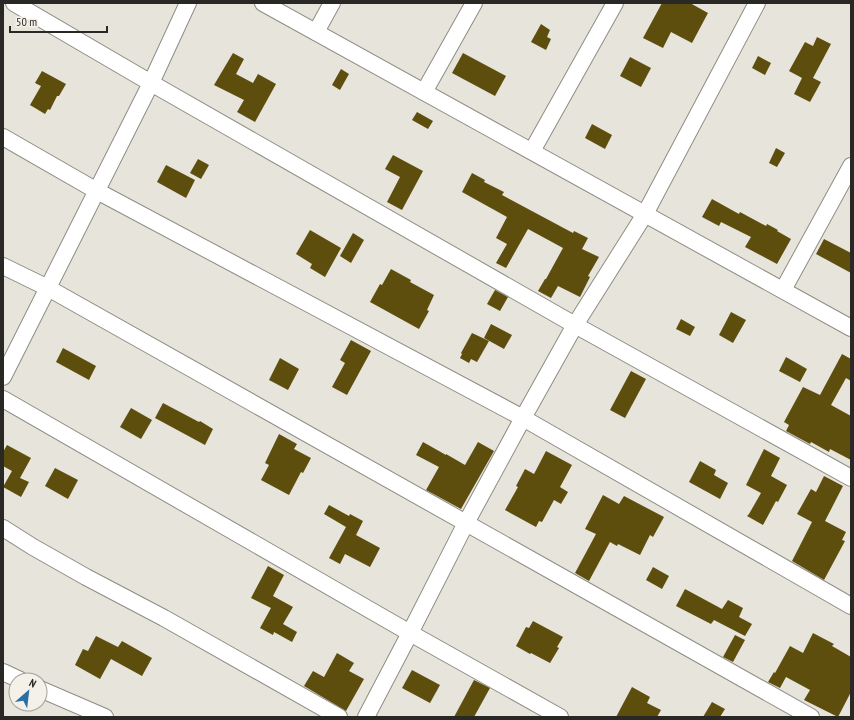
<svg xmlns="http://www.w3.org/2000/svg" width="854" height="720" font-family="'PT Sans Narrow',sans-serif">
<rect width="100%" height="100%" fill="#e6e4db"/>
<g fill="#5e4e0e">
<polygon points="662,3 690,3 708,13 692,43 671,32 663,48 643,38"/>
<polygon points="541,24 550,30 547,37 551,39 546,50 531,42"/>
<polygon points="817,37 831,44 813,78 821,82 810,102 794,94 802,78 789,71 805,42 813,46"/>
<polygon points="233,53 244,59 236,74 253,83 258,74 276,84 255,122 237,112 244,100 214,85"/>
<polygon points="463,53 506,76 495,96 452,73"/>
<polygon points="758,56 771,63 765,75 752,68"/>
<polygon points="630,57 651,68 641,87 620,76"/>
<polygon points="341,69 349,74 340,90 332,85"/>
<polygon points="42,71 66,84 59,96 57,96 50,110 48,109 45,114 30,105 41,86 35,83"/>
<polygon points="417,112 433,121 428,129 412,120"/>
<polygon points="592,124 612,135 605,149 585,138"/>
<polygon points="776,148 785,153 777,167 769,163"/>
<polygon points="393,155 423,171 402,210 387,202 400,177 385,169"/>
<polygon points="198,159 209,165 201,179 190,173"/>
<polygon points="166,165 195,180 186,198 157,182"/>
<polygon points="472,173 485,180 484,182 504,192 502,195 573,233 574,231 588,238 582,249 599,257 588,276 590,277 580,297 558,286 551,298 538,291 545,279 546,279 563,248 528,229 506,268 496,263 507,244 496,238 507,217 462,192"/>
<polygon points="712,199 739,214 740,212 766,226 767,224 778,230 777,231 791,239 777,264 745,247 751,237 721,222 719,226 702,217"/>
<polygon points="310,230 341,248 325,277 310,268 312,264 296,254"/>
<polygon points="353,233 364,240 351,263 340,256"/>
<polygon points="824,239 851,253 851,273 816,254"/>
<polygon points="391,269 411,280 410,282 434,295 427,310 429,311 419,329 370,302 380,284 382,285"/>
<polygon points="495,290 508,297 500,311 487,304"/>
<polygon points="731,312 746,320 733,343 719,335"/>
<polygon points="681,319 695,327 690,336 676,329"/>
<polygon points="491,324 512,335 504,349 484,338"/>
<polygon points="472,333 489,341 477,362 471,359 469,363 460,358 462,354 461,353"/>
<polygon points="351,340 371,351 347,395 332,387 345,363 340,360"/>
<polygon points="63,348 96,366 89,380 56,362"/>
<polygon points="842,354 851,359 851,381 846,378 831,405 851,416 851,460 830,449 829,452 811,442 810,444 786,431 789,425 784,422 803,387 820,395"/>
<polygon points="786,357 807,369 800,382 779,371"/>
<polygon points="280,358 299,369 288,390 269,380"/>
<polygon points="631,371 646,379 625,418 610,410"/>
<polygon points="163,403 199,422 200,421 213,429 205,445 155,418"/>
<polygon points="131,408 152,420 141,439 120,427"/>
<polygon points="279,434 297,444 294,449 311,458 303,473 301,472 289,495 261,480 269,465 265,463"/>
<polygon points="423,442 446,455 446,454 465,465 478,442 494,451 461,509 426,490 439,467 416,455"/>
<polygon points="7,445 31,458 20,478 29,482 21,497 3,487 12,471 3,466 3,452"/>
<polygon points="764,449 780,458 771,476 787,485 778,502 776,501 763,525 747,516 749,514 761,493 746,485"/>
<polygon points="546,451 572,465 560,487 568,492 561,504 554,500 542,522 539,521 536,527 505,510 518,487 516,486 525,469 534,474"/>
<polygon points="700,461 716,470 714,475 728,483 720,499 689,482"/>
<polygon points="55,468 78,480 68,499 45,486"/>
<polygon points="824,476 843,486 825,521 846,532 842,540 845,541 824,580 792,561 812,522 797,514 811,489 816,492"/>
<polygon points="603,495 619,504 624,496 664,517 653,537 650,535 640,555 618,544 617,546 610,542 589,581 575,573 596,534 585,529"/>
<polygon points="329,505 349,516 350,514 363,521 356,535 380,548 370,567 345,554 340,564 329,558 346,527 324,514"/>
<polygon points="268,566 284,575 273,596 293,607 283,624 297,632 292,642 274,632 273,635 260,628 271,608 251,598"/>
<polygon points="653,567 669,576 662,589 646,580"/>
<polygon points="685,589 722,609 728,600 743,608 739,617 752,624 745,636 714,620 711,624 676,606"/>
<polygon points="533,621 563,637 557,647 559,648 550,663 531,653 530,654 516,646 526,627 529,628"/>
<polygon points="813,633 834,644 832,646 851,657 851,692 838,717 804,700 810,690 786,677 780,688 768,682 774,672 775,673 790,646 803,653"/>
<polygon points="735,635 745,640 733,662 723,657"/>
<polygon points="96,636 118,647 122,641 152,658 142,676 111,659 100,679 75,665 83,649 88,651"/>
<polygon points="337,653 354,663 349,671 364,679 346,711 304,686 313,671 324,677"/>
<polygon points="412,670 440,685 430,703 402,688"/>
<polygon points="474,680 490,688 474,717 454,717"/>
<polygon points="632,687 650,697 647,703 661,710 657,717 616,717"/>
<polygon points="712,702 725,709 720,717 703,717"/>
</g>
<g fill="none" stroke-linecap="round" stroke-linejoin="round">
<g stroke="#8e8c84" stroke-width="18">
<g id="minor">
<polyline points="14,3 151,83 575,325 851,478"/>
<polyline points="263,3 851,328"/>
<polyline points="316,32 332,3"/>
<polyline points="424,92 474,3"/>
<polyline points="3,137 97,191 523,418 851,606"/>
<polyline points="532,151 615,3"/>
<polyline points="3,266 48,288 811,717"/>
<polyline points="783,290 851,166"/>
<polyline points="3,377 151,83 188,3"/>
<polyline points="3,399 410,633 560,717"/>
<polyline points="3,528 33,547 86,577 164,618 339,717"/>
<polyline points="3,672 20,680"/>
<polyline points="40,689 105,717"/>
<polyline points="366,717 410,633 466,523 523,418 575,325 645,214 757,3"/>
</g>
</g>
<use href="#minor" stroke="#fff" stroke-width="16"/>
</g>
<rect width="854" height="720" fill="none" stroke="#292825" stroke-width="8"/>
<g transform="translate(28 692) rotate(28)"><circle r="19" fill="#f4f1e8" stroke="#a3a19a"/>
<path d="M0-3L7 15L0 10L-7 15Z" fill="#2a70a5"/>
<text y="-6" font-size="11" font-weight="bold" text-anchor="middle" fill="#292825">N</text>
</g>
<path d="M10 26v6h97v-6" fill="none" stroke="#292825" stroke-width="2"/>
<text x="16" y="26" font-size="12" fill="#292825" stroke="#f4f1e8" stroke-width="3" paint-order="stroke">50 m</text>
</svg>
